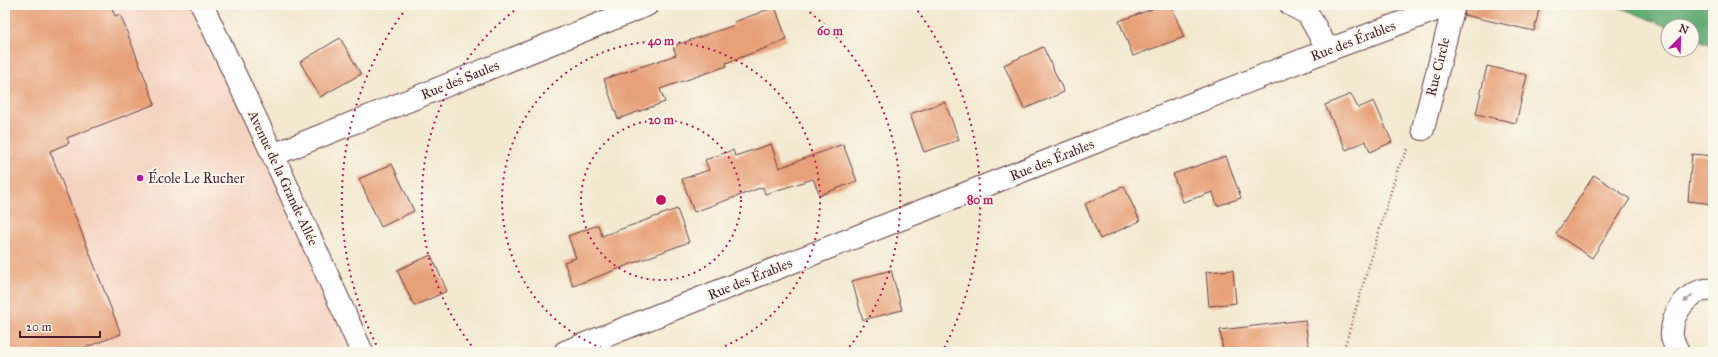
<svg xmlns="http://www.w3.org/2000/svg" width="1718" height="357" font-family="'IM FELL Great Primer',serif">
<rect width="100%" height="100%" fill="#fbf7ec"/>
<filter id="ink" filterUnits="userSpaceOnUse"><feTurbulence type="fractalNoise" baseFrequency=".025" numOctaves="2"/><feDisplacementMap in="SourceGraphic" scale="8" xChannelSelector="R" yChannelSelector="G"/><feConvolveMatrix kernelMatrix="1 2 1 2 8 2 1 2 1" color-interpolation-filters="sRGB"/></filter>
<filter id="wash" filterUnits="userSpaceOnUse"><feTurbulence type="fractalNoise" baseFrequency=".012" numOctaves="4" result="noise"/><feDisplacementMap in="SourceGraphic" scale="16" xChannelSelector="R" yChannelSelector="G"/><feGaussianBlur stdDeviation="0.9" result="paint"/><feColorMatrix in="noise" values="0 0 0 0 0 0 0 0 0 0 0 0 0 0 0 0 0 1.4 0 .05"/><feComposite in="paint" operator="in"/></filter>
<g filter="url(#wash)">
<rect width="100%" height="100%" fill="#f3e9d0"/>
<polygon fill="#f5d3c1" points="5,5 195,5 355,352 5,352"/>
<polygon fill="#62ac75" stroke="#566650" points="1614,5 1713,5 1713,46 1692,37 1692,26 1668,26 1668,27"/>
<g id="blocks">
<g fill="#e7a078">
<polygon points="15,5 111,5 115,16 120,14 155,104 67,138 69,143 50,151 121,334 73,352 5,352 5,9"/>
<polygon points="1163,5 1171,5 1184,37 1133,56 1119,21"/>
<polygon points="1466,5 1540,5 1534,31 1464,15"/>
<polygon points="775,7 787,40 726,63 727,66 660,89 665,102 618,119 604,79 676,55 673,46 735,25 734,22"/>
<polygon points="340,38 361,74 320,97 300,62"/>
<polygon points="1043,47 1064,92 1024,109 1004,65"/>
<polygon points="1487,66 1527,75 1516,123 1476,114"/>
<polygon points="1351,94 1358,108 1374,101 1392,142 1370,152 1366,141 1346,150 1325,105"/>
<polygon points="945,102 959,140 924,152 910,114"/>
<polygon points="771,144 779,168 843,144 857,181 820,195 813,179 765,194 763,187 694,212 682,179 709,170 705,160 733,150 735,156"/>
<polygon points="1692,154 1713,156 1713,204 1688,201"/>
<polygon points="1226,156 1241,198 1217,206 1213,192 1183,202 1173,174"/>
<polygon points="392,164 414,211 381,227 359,179"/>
<polygon points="1594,175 1630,199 1592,258 1556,234"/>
<polygon points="1124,186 1140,221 1100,239 1085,204"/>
<polygon points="677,209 689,242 573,286 564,262 576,258 568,236 598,225 602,236"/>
<polygon points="431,255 447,291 414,306 397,270"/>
<polygon points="891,270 902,310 863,320 852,281"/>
<polygon points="1233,270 1236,303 1209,306 1206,272"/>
<polygon points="1305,320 1309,349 1285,352 1223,352 1220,330"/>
</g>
</g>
</g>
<g filter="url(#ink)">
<use href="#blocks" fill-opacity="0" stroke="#633d44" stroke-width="1"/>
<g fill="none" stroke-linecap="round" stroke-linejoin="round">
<g stroke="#633d44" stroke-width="24">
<g id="minor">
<polyline points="202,5 273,155 362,352"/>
<polyline points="1291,5 1308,14 1328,50"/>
<polyline points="1423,129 1454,5"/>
<polyline points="273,155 647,5"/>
<polyline points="565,352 1328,50 1449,5"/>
<path d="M1678,352C1676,347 1673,342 1672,337C1670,314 1689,287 1713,290"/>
</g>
</g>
<polyline stroke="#633d44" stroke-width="2.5" stroke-dasharray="1 3" stroke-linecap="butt" points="1343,352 1398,168 1408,149"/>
<use href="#minor" stroke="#fff" stroke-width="22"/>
</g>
<defs><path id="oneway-solid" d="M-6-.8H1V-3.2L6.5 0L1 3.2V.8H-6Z"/></defs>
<use fill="#ae9aa0" href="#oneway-solid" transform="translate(1688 299) rotate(141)"/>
</g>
<g fill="none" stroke="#c2185b" stroke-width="2" stroke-dasharray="2 4">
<circle cx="661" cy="200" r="80"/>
<path d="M613 352A159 159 0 1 1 709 352"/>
<path d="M475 350A239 239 0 0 1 522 5M800 5A239 239 0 0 1 847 350"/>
<path d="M379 350A319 319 0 0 1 408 6M914 6A319 319 0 0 1 943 350"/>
</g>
<circle fill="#b5179e" stroke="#fbf7ec" stroke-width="1.5" cx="140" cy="178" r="4"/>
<g text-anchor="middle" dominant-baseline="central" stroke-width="4" stroke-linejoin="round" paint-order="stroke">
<g font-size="14" fill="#4a1f2b" stroke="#fbf7ec">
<text transform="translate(1353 41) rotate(-21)">Rue des Érables</text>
<text transform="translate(1438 67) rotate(-76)">Rue Circle</text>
<text transform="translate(460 80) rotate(-22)">Rue des Saules</text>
<text transform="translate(1052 160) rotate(-22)">Rue des Érables</text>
<text transform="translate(283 178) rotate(65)">Avenue de la Grande Allée</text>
<text transform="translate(750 279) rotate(-22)">Rue des Érables</text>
</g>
<g font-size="14" fill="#4a1f2b" stroke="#fbf7ec" text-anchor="start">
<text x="148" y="178">École Le Rucher</text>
</g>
</g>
<circle cx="661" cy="200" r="6" fill="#c2185b" stroke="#fbf7ec" stroke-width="2"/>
<g font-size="12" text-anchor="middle" font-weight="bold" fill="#c2185b" stroke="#fbf7ec" stroke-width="4" stroke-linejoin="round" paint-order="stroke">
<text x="830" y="35">60 m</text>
<text x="661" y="45">40 m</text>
<text x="661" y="124">20 m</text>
<text x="980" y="204">80 m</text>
</g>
<rect width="1718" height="357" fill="none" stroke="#fbf7ec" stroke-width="20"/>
<g transform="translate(1680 38) rotate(23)"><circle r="19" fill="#fbf7ec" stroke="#b4a19f"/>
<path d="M0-3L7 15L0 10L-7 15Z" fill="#b5179e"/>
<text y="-6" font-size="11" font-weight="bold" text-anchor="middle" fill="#4a1f2b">N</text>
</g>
<path d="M20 331v6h80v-6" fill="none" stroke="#4a1f2b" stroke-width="2"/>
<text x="26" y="331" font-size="12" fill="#4a1f2b" stroke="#fbf7ec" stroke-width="3" paint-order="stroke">20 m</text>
</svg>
